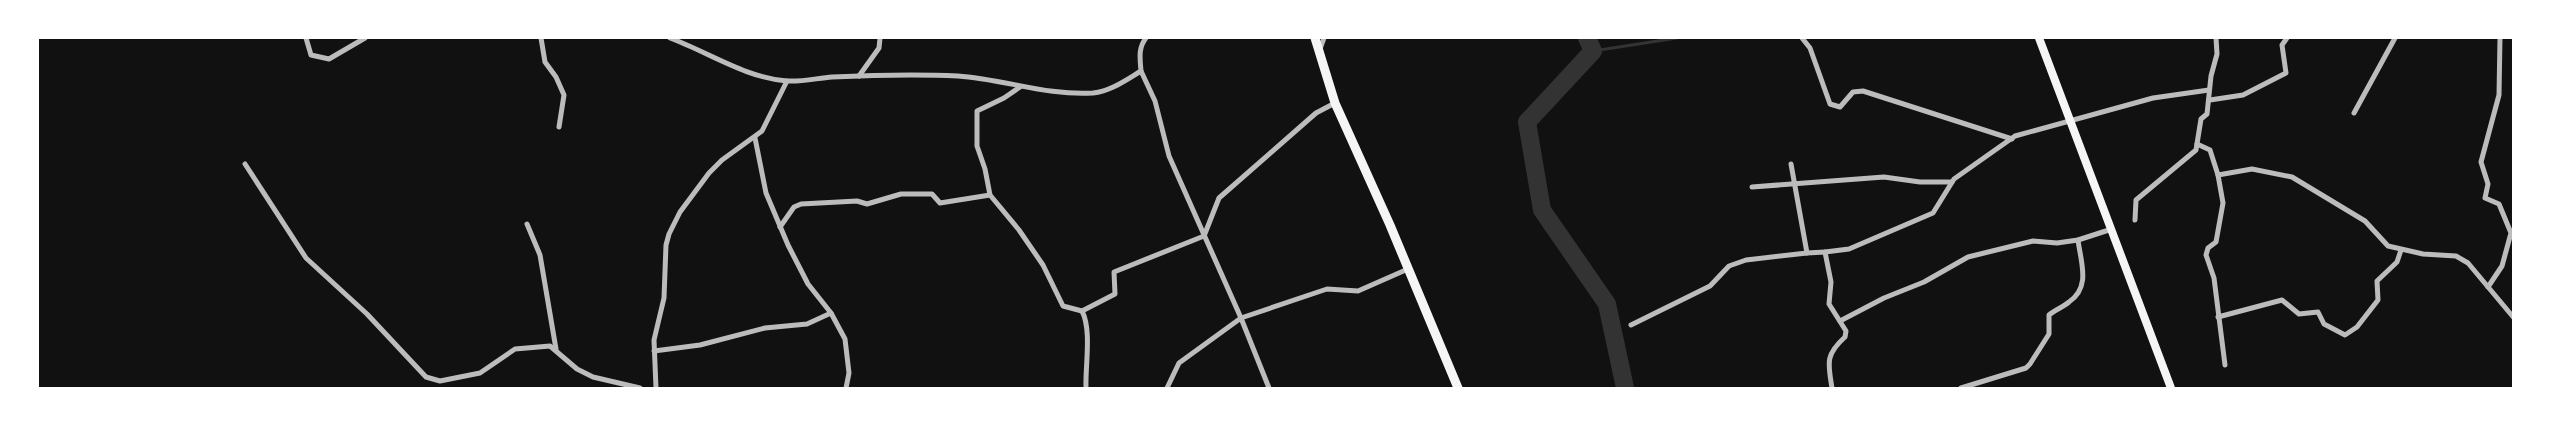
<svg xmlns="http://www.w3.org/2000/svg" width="2551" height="426" font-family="Lato,sans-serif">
<rect width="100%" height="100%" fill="#111"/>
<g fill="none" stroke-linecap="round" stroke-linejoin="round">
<polyline stroke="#333" stroke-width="3" points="1593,51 1677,38"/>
<polyline stroke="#333" stroke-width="18" points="1587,38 1593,51 1527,122 1542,210 1607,304 1625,388"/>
<g stroke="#bcbcbc" stroke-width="5">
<polyline points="306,38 311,55 329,59 365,38"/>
<polyline points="541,38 545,62 556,77 564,95 559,127"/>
<path d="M670,38C708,52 746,78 787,81C802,82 818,78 832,77C874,75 916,74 958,76C1003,79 1047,96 1093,93C1111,91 1126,80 1141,71C1140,58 1138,48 1146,38"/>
<polyline points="1802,38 1810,48 1830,104 1840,107 1853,92 1863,91 2012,139"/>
<polyline points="1320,49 1324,38"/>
<polyline points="1141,71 1155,101 1169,156 1241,318 1269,388"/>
<polyline points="859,76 879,48 880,38"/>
<path d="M1020,87L1004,98L977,111V146L985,169L990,195L1019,230L1043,265L1063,306L1082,311C1092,330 1085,367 1086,388"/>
<polyline points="2210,100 2243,95 2286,73 2282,45 2287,38"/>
<polyline points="2354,113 2395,38"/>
<polyline points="755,138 766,193 788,245 808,284 831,313 845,339 849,373 846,388"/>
<polyline points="2197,144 2210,150 2218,175 2252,169 2292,177 2365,221 2388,246 2423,254 2456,256 2468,263 2514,318"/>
<polyline points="245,164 306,258 367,314 426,377 440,381 480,373 515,349 550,346 577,369 593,377 640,388"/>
<path d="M1791,164L1807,253L1825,252L1831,282L1829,304L1846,331L1845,337C1825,355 1828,363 1832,388"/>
<polyline points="2218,175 2223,203 2216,242 2208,248 2206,255 2214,278 2225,365"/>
<polyline points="1752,187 1884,177 1920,182 1952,182"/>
<polyline points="2135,220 2136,200 2196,150 2201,119 2207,114 2211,76 2217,54 2216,38"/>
<polyline points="527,224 540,255 556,349"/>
<polyline points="780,227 794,207 801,204 857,201 867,204 901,194 932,194 940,203 990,195"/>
<polyline points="1825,252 1849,249 1933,213 1954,179 2015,136 2153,98 2209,90"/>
<polyline points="2488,287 2502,266 2511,233 2499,204 2485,198 2488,184 2481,162 2499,95 2500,38"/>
<polyline points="1082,311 1115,294 1114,272 1204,236 1219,198 1316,113 1335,103"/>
<polyline points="2218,317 2282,300 2299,314 2318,312 2324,324 2345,335 2357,327 2378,300 2377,281 2397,262 2401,250"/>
<polyline points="1840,321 1884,298 1924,282 1968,257 2033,241 2057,243 2078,240 2112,229"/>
<polyline points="1631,325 1710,286 1729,266 1746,260 1807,253"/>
<polyline points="654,351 700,345 765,328 807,324 831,313"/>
<polyline points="656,388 654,340 664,298 666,245 669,234 680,212 709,173 722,160 762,131 787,81"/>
<polyline points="1167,388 1179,363 1241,318 1327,289 1358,291 1408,269"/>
<path d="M1961,388L2026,368L2030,364L2049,334V315C2055,310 2063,307 2069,302C2091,287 2081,263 2078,240"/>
</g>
<polyline stroke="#f5f5f5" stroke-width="8" points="2039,38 2171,388"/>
<polyline stroke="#f5f5f5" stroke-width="9" points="1315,38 1335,103 1390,225 1458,388"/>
</g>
<rect width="2551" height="426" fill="none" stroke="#ffffff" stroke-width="78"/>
</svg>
